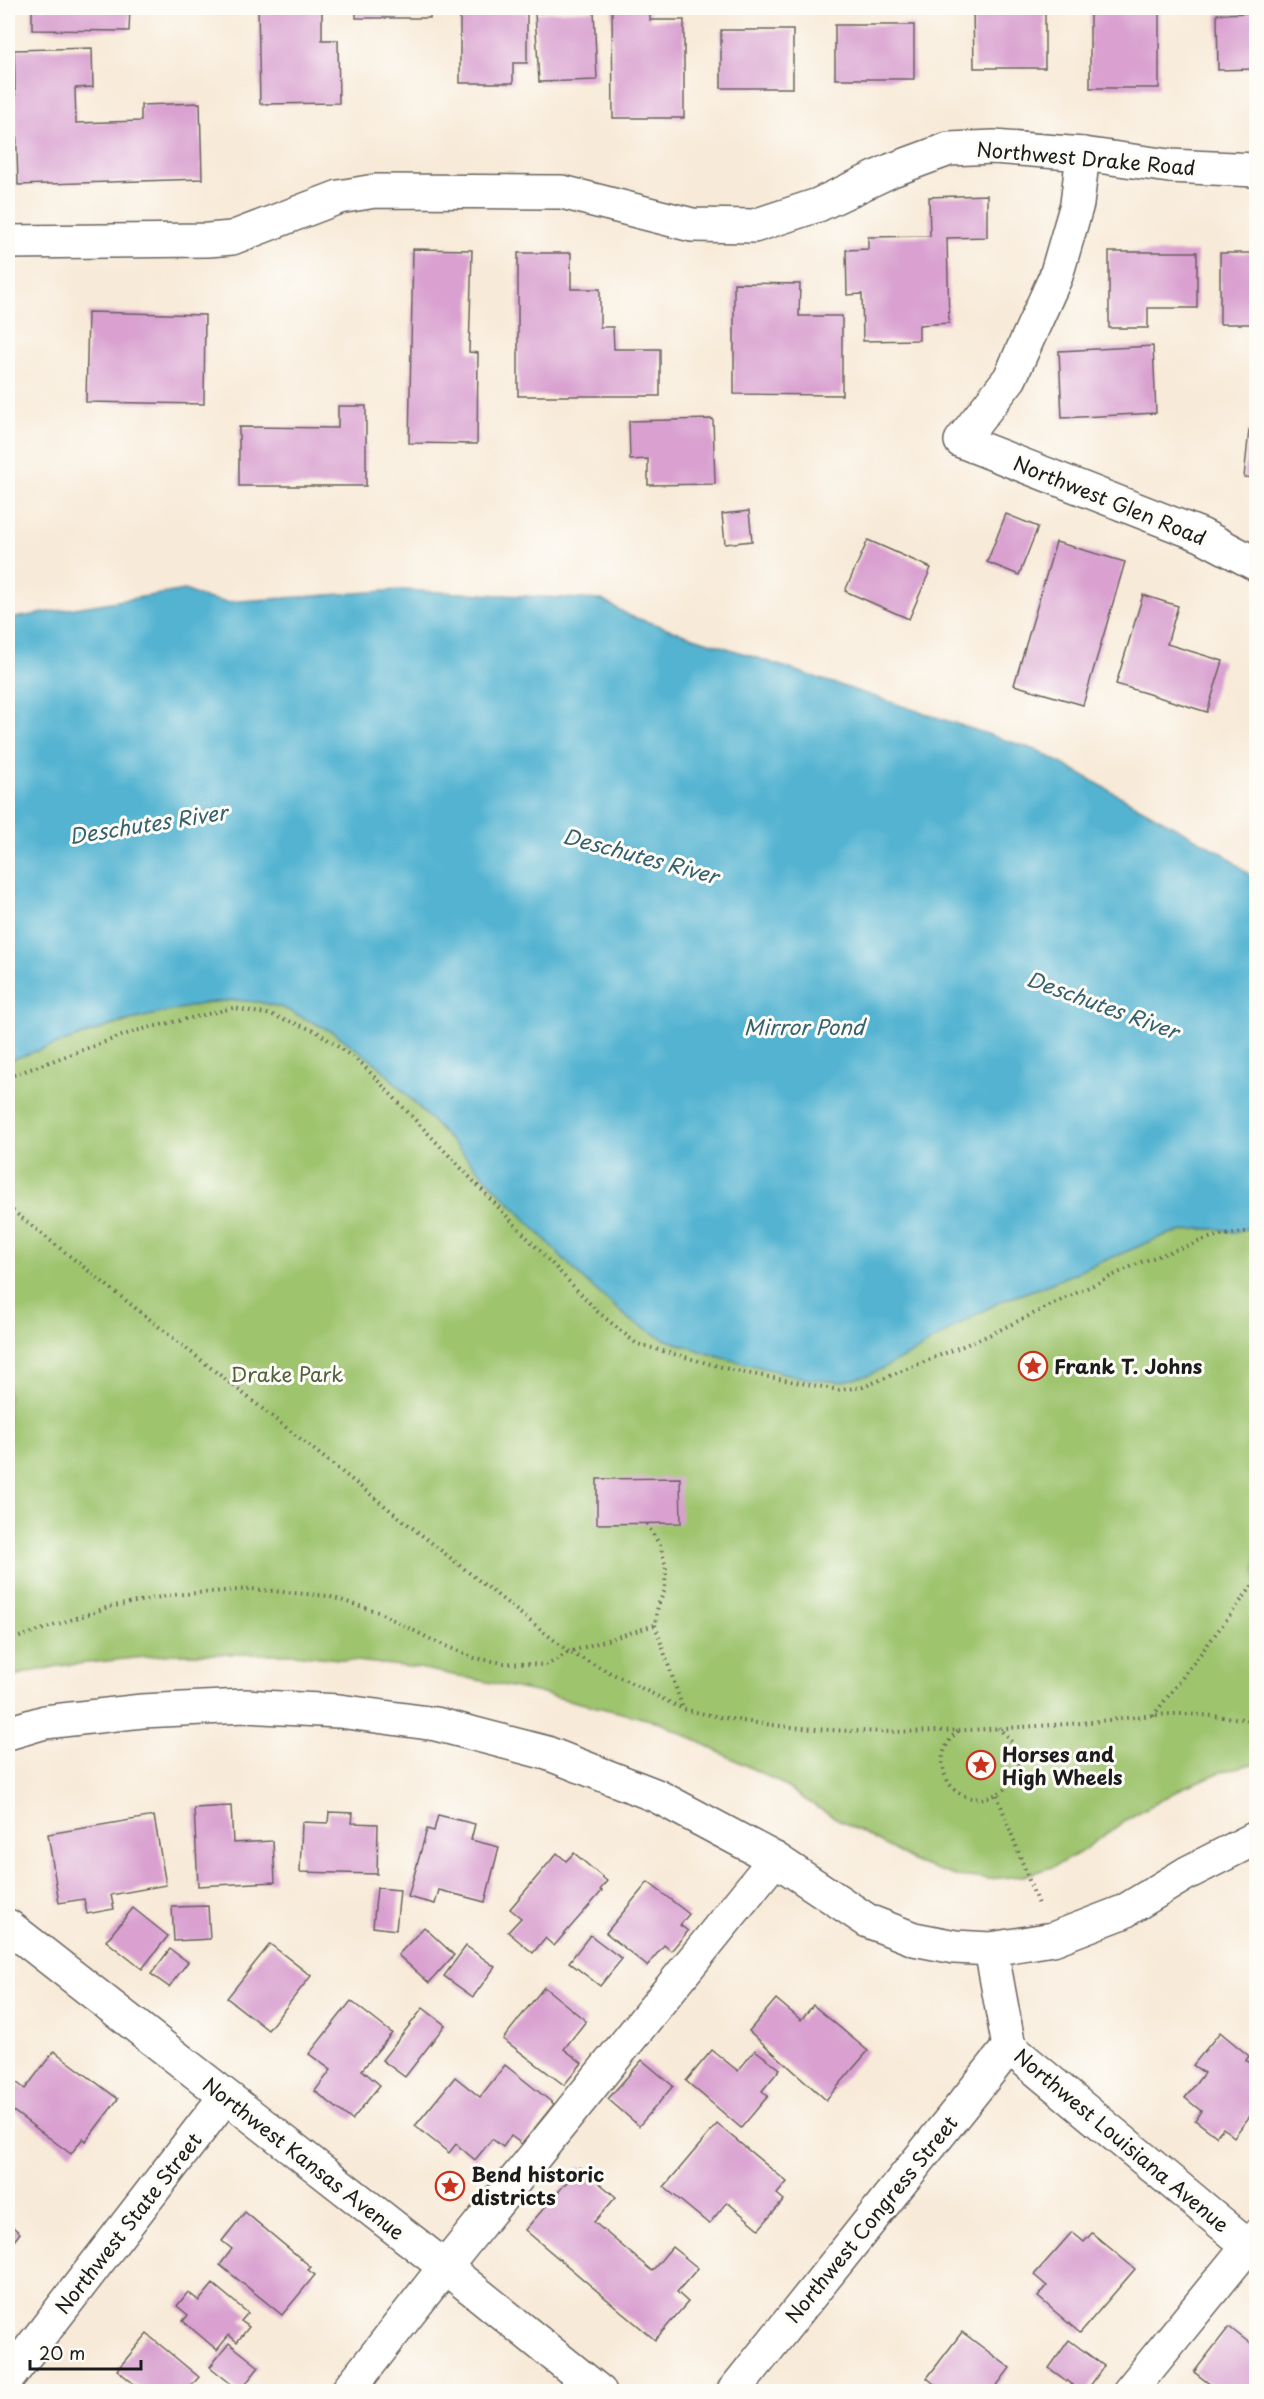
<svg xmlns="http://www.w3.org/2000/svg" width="1264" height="2399" font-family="'Playpen Sans',sans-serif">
<rect width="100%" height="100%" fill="#fdfcf7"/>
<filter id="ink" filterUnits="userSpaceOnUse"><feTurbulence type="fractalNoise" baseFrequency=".0167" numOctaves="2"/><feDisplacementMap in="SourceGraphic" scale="12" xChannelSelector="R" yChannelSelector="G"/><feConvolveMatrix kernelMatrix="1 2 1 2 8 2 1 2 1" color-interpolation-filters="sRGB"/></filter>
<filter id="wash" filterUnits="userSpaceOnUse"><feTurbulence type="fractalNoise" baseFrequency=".008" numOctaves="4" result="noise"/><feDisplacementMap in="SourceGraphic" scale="24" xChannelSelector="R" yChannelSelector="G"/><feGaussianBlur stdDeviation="1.35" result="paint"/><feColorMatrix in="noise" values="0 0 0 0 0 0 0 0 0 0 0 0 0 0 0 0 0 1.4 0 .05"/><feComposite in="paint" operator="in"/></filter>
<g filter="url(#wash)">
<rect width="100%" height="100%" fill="#f8ead8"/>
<path fill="#9fc46e" stroke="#5e7045" stroke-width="1.5" d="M236,1000L259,1002L283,1008L333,1032L378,1065L582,1278L630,1320L664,1339L723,1358L966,1320L1001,1301L1039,1288L1168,1234L1197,1229H1218L1234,1232L1256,1226V1763L1224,1771L1182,1788L1129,1818L1079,1853L1055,1866L1023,1876L989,1879L955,1876L917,1863L818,1808L777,1781L659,1722L535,1692L419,1668L294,1654H174L58,1666L8,1677V1061C82,1036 157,1006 236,1000Z"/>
<polygon fill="#53b3d1" stroke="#386876" stroke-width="1.5" points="185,590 204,598 225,602 400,590 602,600 630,616 1039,751 1224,854 1256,880 1256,1226 1234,1232 1218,1229 1197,1229 1168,1234 1039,1288 1001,1301 966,1320 915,1352 869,1375 841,1382 808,1379 723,1358 664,1339 630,1320 582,1278 378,1065 333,1032 283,1008 259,1002 236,1000 211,1002 121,1022 8,1061 8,619"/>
<g id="blocks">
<g fill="#d9a0d0">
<polygon points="32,8 130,8 129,31 32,30"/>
<polygon points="258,8 322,8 322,40 338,40 339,103 260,104"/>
<rect x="356" y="8" width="74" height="10"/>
<polygon points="612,8 650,8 650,20 684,20 684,118 613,118"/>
<polygon points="973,8 1045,8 1045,68 974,68"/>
<rect x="1090" y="8" width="69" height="80"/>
<polygon points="594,10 597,80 539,82 535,13"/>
<polygon points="460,12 527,12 527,63 513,63 513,83 460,83"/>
<polygon points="1256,13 1256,69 1218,70 1217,14"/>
<rect x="835" y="25" width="79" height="54"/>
<rect x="721" y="30" width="72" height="58"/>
<polygon points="92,48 93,87 75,88 76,123 141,121 141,105 200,103 202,179 18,185 14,50"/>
<polygon points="987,195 987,237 947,238 949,323 919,325 919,340 863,341 862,294 847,295 846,250 868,249 868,237 930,236 929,197"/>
<polygon points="413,249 472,250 469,352 478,353 477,444 409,443"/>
<polygon points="1109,252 1197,252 1197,308 1148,308 1148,328 1109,328"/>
<polygon points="518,253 571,253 571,289 600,289 600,327 613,327 614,349 660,349 660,396 518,396"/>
<rect x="1220" y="253" width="36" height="71"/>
<polygon points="734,283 800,284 799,316 842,316 842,395 734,394"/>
<polygon points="88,312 205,315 204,404 86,402"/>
<polygon points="1153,346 1156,413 1062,418 1059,351"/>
<polygon points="338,406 366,406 366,486 239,486 239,427 338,428"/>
<polygon points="713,419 715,484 648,485 648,459 630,460 629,421"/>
<polygon points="1249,430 1256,431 1256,478 1244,477"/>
<polygon points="749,511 752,541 725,544 722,514"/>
<polygon points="1006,514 1038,527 1019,575 987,562"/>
<polygon points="868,540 931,568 909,619 845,591"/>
<polygon points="1056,542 1125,562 1083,705 1014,685"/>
<polygon points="1143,595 1178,606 1167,644 1223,661 1207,712 1116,684"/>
<polygon points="680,1478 681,1523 597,1524 597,1479"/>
<polygon points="231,1806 233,1843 273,1841 275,1882 198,1886 194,1808"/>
<polygon points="329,1812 353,1813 352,1823 378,1824 377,1874 300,1872 302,1822 328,1823"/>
<polygon points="438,1815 475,1824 471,1840 499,1847 485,1902 439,1890 435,1904 408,1897 427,1829 434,1831"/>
<polygon points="154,1816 166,1885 111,1895 114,1909 87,1914 84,1899 59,1903 48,1834"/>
<polygon points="557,1853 566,1861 574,1853 607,1881 600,1890 602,1891 554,1946 545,1938 533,1953 508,1932 521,1918 510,1909"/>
<polygon points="648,1882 689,1914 680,1925 688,1931 671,1951 664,1945 647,1966 606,1933"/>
<polygon points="377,1888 400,1890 396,1930 373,1927"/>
<polygon points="208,1906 210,1939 174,1941 172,1907"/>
<polygon points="133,1908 168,1936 142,1969 106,1941"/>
<polygon points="424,1927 454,1955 429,1983 398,1955"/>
<polygon points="590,1935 622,1959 600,1986 569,1962"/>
<polygon points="270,1944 311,1976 268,2030 227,1998"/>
<polygon points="466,1946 495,1967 473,1997 444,1976"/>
<polygon points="170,1949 188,1962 169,1987 151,1974"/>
<polygon points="544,1987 586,2021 564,2049 582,2063 564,2085 503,2039"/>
<polygon points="776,1999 801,2020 813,2005 868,2051 826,2100 749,2031"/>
<polygon points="351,2001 392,2033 362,2070 380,2085 352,2120 315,2091 331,2070 309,2054"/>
<polygon points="423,2008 445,2025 405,2077 382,2060"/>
<polygon points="1220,2032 1249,2056 1246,2060 1256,2068 1256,2108 1234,2137 1223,2128 1216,2136 1195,2120 1201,2111 1185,2098 1204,2073 1193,2065"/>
<polygon points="712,2050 738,2071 755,2050 780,2069 762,2091 768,2096 741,2128 686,2081"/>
<polygon points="54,2051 118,2099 86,2141 83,2138 71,2154 8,2107 8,2083 11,2078 25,2089"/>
<polygon points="642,2060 673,2086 639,2126 608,2099"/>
<polygon points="505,2065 554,2104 522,2144 511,2136 503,2147 492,2139 475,2160 456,2144 449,2153 415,2126 455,2077 480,2097"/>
<polygon points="717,2124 787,2182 777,2194 784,2200 759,2229 727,2202 709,2224 664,2187"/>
<polygon points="580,2167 616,2197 594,2222 652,2271 672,2247 698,2268 677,2292 688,2302 655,2340 525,2230"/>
<polygon points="245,2212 311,2267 308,2270 315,2275 282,2315 220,2265 232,2249 222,2241"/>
<polygon points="8,2223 20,2233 8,2249"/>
<polygon points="1072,2232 1084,2242 1092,2233 1135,2269 1080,2333 1038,2297 1047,2286 1034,2275"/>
<polygon points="213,2284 248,2313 241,2321 249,2327 237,2342 229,2335 217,2350 183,2321 188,2315 177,2306 188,2292 199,2301"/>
<polygon points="1229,2327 1256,2348 1256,2392 1220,2392 1194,2372"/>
<polygon points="962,2332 1010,2368 992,2392 944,2392 927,2378"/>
<polygon points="147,2334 199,2377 191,2386 197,2392 144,2392 117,2370"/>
<polygon points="1069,2340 1104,2366 1086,2392 1082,2392 1049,2368"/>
<polygon points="229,2343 259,2367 240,2391 210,2367"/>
</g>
</g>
</g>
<g filter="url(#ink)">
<use href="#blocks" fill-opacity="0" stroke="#69645e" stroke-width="1.5"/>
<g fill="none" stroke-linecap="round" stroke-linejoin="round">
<g stroke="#69645e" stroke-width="36">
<g id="minor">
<polyline points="1083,154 1077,204 1056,276 1010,378 961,441 1201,535 1256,564"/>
<polyline points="8,242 208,240 232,238 339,197 375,191 562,192 692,225 754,226 818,205 892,170 949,149 994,147 1083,154 1169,166 1256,170"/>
<polyline points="8,1733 45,1722 142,1711 244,1706 339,1711 436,1724 547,1753 657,1796 775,1859 868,1921 914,1939 955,1947 991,1949 1053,1939 1123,1912 1187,1873 1256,1838"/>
<polyline points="8,1926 445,2267 600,2392"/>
<polyline points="991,1949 1009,2047 1256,2252"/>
<polyline points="8,2378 225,2097"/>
<polyline points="347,2392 445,2267 775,1859"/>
<polyline points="733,2392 1009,2047"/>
<polyline points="1129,2392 1256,2236"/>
</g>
</g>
<g stroke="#69645e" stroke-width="4" stroke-dasharray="1.5 4.5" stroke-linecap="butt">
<polyline points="8,1077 135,1031 233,1008 272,1015 316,1031 362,1064 598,1312 637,1344 736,1371 839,1390 863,1387 987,1336 1141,1262 1212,1237 1256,1230"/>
<polyline points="8,1207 569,1652 655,1625 658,1605 665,1590 666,1567 660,1545 646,1523"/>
<path d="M655,1625L683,1709C810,1740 937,1733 1067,1724C1102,1722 1139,1715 1175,1714C1202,1714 1230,1718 1256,1720"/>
<polyline points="8,1641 109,1607 171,1595 250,1589 328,1596 378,1612 434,1641 475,1658 504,1663 547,1665 569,1652 683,1709"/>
<polyline points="1153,1716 1256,1581"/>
<path d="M958,1731C948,1740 940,1753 943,1768C954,1821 1031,1798 1016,1750C1013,1742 1005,1734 998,1728"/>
<polyline points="997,1795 1039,1907"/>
</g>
<use href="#minor" stroke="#fff" stroke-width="33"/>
</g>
</g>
<defs>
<g id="sight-ring" transform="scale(1.5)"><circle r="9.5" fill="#fdfcf7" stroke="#c8321e" stroke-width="1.5"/><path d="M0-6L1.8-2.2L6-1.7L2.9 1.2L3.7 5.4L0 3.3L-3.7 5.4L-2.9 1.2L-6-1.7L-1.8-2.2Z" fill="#c8321e"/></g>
</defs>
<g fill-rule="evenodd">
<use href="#sight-ring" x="1033" y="1366"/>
<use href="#sight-ring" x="981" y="1765"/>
<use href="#sight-ring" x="450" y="2186"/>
</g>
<g text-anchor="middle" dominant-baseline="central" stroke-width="6" stroke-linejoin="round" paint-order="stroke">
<g font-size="20" fill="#1c1c1c" stroke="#fdfcf7">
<text transform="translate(1086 158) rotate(5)">Northwest Drake Road</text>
<text transform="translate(1110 500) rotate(22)">Northwest Glen Road</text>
<text transform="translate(1122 2140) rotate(40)">Northwest Louisiana Avenue</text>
<text transform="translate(304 2158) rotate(38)">Northwest Kansas Avenue</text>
<text transform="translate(871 2219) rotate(-51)">Northwest Congress Street</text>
<text transform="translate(128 2223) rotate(-52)">Northwest State Street</text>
</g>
<g font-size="20" font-weight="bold" fill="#1c1c1c" stroke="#fdfcf7" text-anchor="start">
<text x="1054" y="1366">Frank T. Johns</text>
<text x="1002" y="1754">Horses and<tspan x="1002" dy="23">High Wheels</tspan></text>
<text x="471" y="2174">Bend historic<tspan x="471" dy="23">districts</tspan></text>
</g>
<g font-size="20" fill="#505f3d" stroke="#fdfcf7">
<text x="287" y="1374">Drake Park</text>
</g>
<g font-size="21" font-style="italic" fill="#35606d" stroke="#fdfcf7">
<text transform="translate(148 823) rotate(-9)">Deschutes River</text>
<text transform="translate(641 855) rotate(15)">Deschutes River</text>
<text transform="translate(1103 1004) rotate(20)">Deschutes River</text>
<text x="804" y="1026">Mirror Pond</text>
</g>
</g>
<rect width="1264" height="2399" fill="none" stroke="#fdfcf7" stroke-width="30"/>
<path d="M30 2360v9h111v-9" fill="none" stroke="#1c1c1c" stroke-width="3"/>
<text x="39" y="2360" font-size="18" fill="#1c1c1c" stroke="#fdfcf7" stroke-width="4.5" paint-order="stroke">20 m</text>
</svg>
